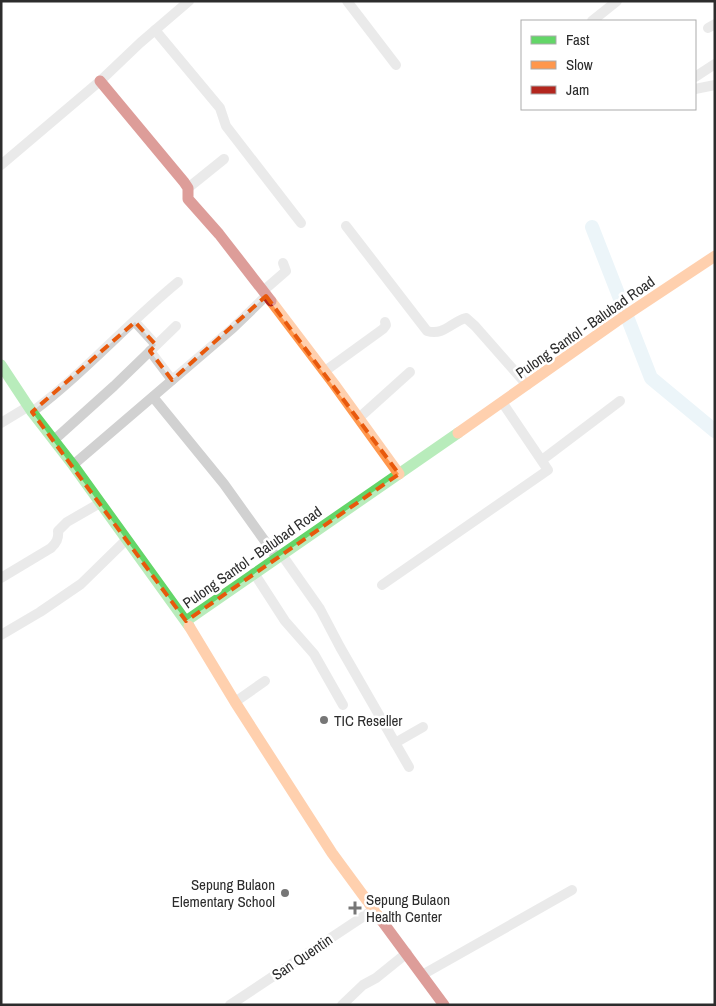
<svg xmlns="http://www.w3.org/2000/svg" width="716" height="1006" font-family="'Archivo Narrow',sans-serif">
<rect width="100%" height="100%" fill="#fff"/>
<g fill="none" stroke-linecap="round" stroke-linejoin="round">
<polyline stroke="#d4e9f2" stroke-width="14" points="592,227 651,378 715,431"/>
<g stroke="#d1d1d1" stroke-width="10">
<polyline points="347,1 396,65"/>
<polyline points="592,21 617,1"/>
<polyline points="708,28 715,24"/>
<polyline points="155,30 220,108 226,126 301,223"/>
<polyline points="695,77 715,64"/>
<polyline points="695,89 715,85"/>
<polyline points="1,165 100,81 140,43 189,1"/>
<polyline points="188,188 224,159"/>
<path d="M346,226L427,331C444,336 451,322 466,318L475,326L527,385"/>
<polyline points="263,291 286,271 283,263"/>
<polyline points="135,322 156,345"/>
<polyline points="150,351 172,380"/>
<polyline points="325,371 383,329 386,325 385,322"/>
<polyline points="153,397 224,484 277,558"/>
<path d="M32,412C84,373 128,323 178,282"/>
<polyline points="360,417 410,372"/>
<polyline points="1,423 29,406"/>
<polyline points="54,440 114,386 176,326"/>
<polyline points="542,460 620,401"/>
<polyline points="73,465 233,328 266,296"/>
<polyline points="282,555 320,609 340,647 409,767"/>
<polyline points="254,573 285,621 314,654 343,705"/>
<path d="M1,578L51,548C56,543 59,539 58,531L67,522L100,503"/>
<polyline points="382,585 548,470 502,402"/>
<polyline points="1,635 40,612 81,584 126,540"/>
<polyline points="235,702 265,681"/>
<polyline points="395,743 423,727"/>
<polyline points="422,975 572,890"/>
<polyline points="230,1005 373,910"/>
<polyline points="342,1005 363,985 376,978 407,953"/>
</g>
<g stroke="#63d668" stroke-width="11">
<polyline points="1,365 32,412 73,465 189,626"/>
<polyline points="186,621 458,433"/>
</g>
<g stroke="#ff974d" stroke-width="11">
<polyline points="271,301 334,384 399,474"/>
<polyline points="458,433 617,321 715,256"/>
<polyline points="189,626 235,702 332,853 382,921"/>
</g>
<g stroke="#b3261e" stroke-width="11">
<polyline points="100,81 184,182 188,188 188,199 219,234 271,301"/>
<polyline points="382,921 444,1005"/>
</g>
</g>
<path d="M0 0H716V1006H0ZM266,296L399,474L186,621L32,412L135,322L156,345L150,351L172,380Z" fill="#fff" fill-opacity=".55" fill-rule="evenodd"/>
<path fill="none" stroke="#e8590c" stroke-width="4" stroke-dasharray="10 6" stroke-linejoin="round" d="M266,296L399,474L186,621L32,412L135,322L156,345L150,351L172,380Z"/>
<g fill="#767676" stroke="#fff" stroke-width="2">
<circle cx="324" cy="720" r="5"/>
<circle cx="285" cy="893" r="5"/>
<path d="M352.5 900.5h5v5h5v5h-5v5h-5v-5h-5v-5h5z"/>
</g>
<g text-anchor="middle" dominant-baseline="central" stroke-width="5" stroke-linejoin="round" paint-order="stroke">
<g font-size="15" fill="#2c2c2c" stroke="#fff">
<text transform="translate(585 327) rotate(-35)">Pulong Santol - Balubad Road</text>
<text transform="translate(252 557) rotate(-35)">Pulong Santol - Balubad Road</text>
<text transform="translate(302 957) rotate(-34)">San Quentin</text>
</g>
<g font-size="15" fill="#2c2c2c" stroke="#fff" text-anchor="start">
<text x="334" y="720">TIC Reseller</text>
<text x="275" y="884" text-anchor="end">Sepung Bulaon<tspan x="275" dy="17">Elementary School</tspan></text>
<text x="366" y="899">Sepung Bulaon<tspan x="366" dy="17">Health Center</tspan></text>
</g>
</g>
<rect width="716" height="1006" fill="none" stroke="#2c2c2c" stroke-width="5"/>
<rect x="521" y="20" width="175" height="90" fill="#ffffff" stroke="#ababab"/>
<rect x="531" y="36" width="25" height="8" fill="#63d668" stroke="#ababab"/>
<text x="566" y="45" font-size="15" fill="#2c2c2c">Fast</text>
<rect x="531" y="61" width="25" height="8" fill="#ff974d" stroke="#ababab"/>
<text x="566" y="70" font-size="15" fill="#2c2c2c">Slow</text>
<rect x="531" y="86" width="25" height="8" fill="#b3261e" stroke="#ababab"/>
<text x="566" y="95" font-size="15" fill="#2c2c2c">Jam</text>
</svg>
